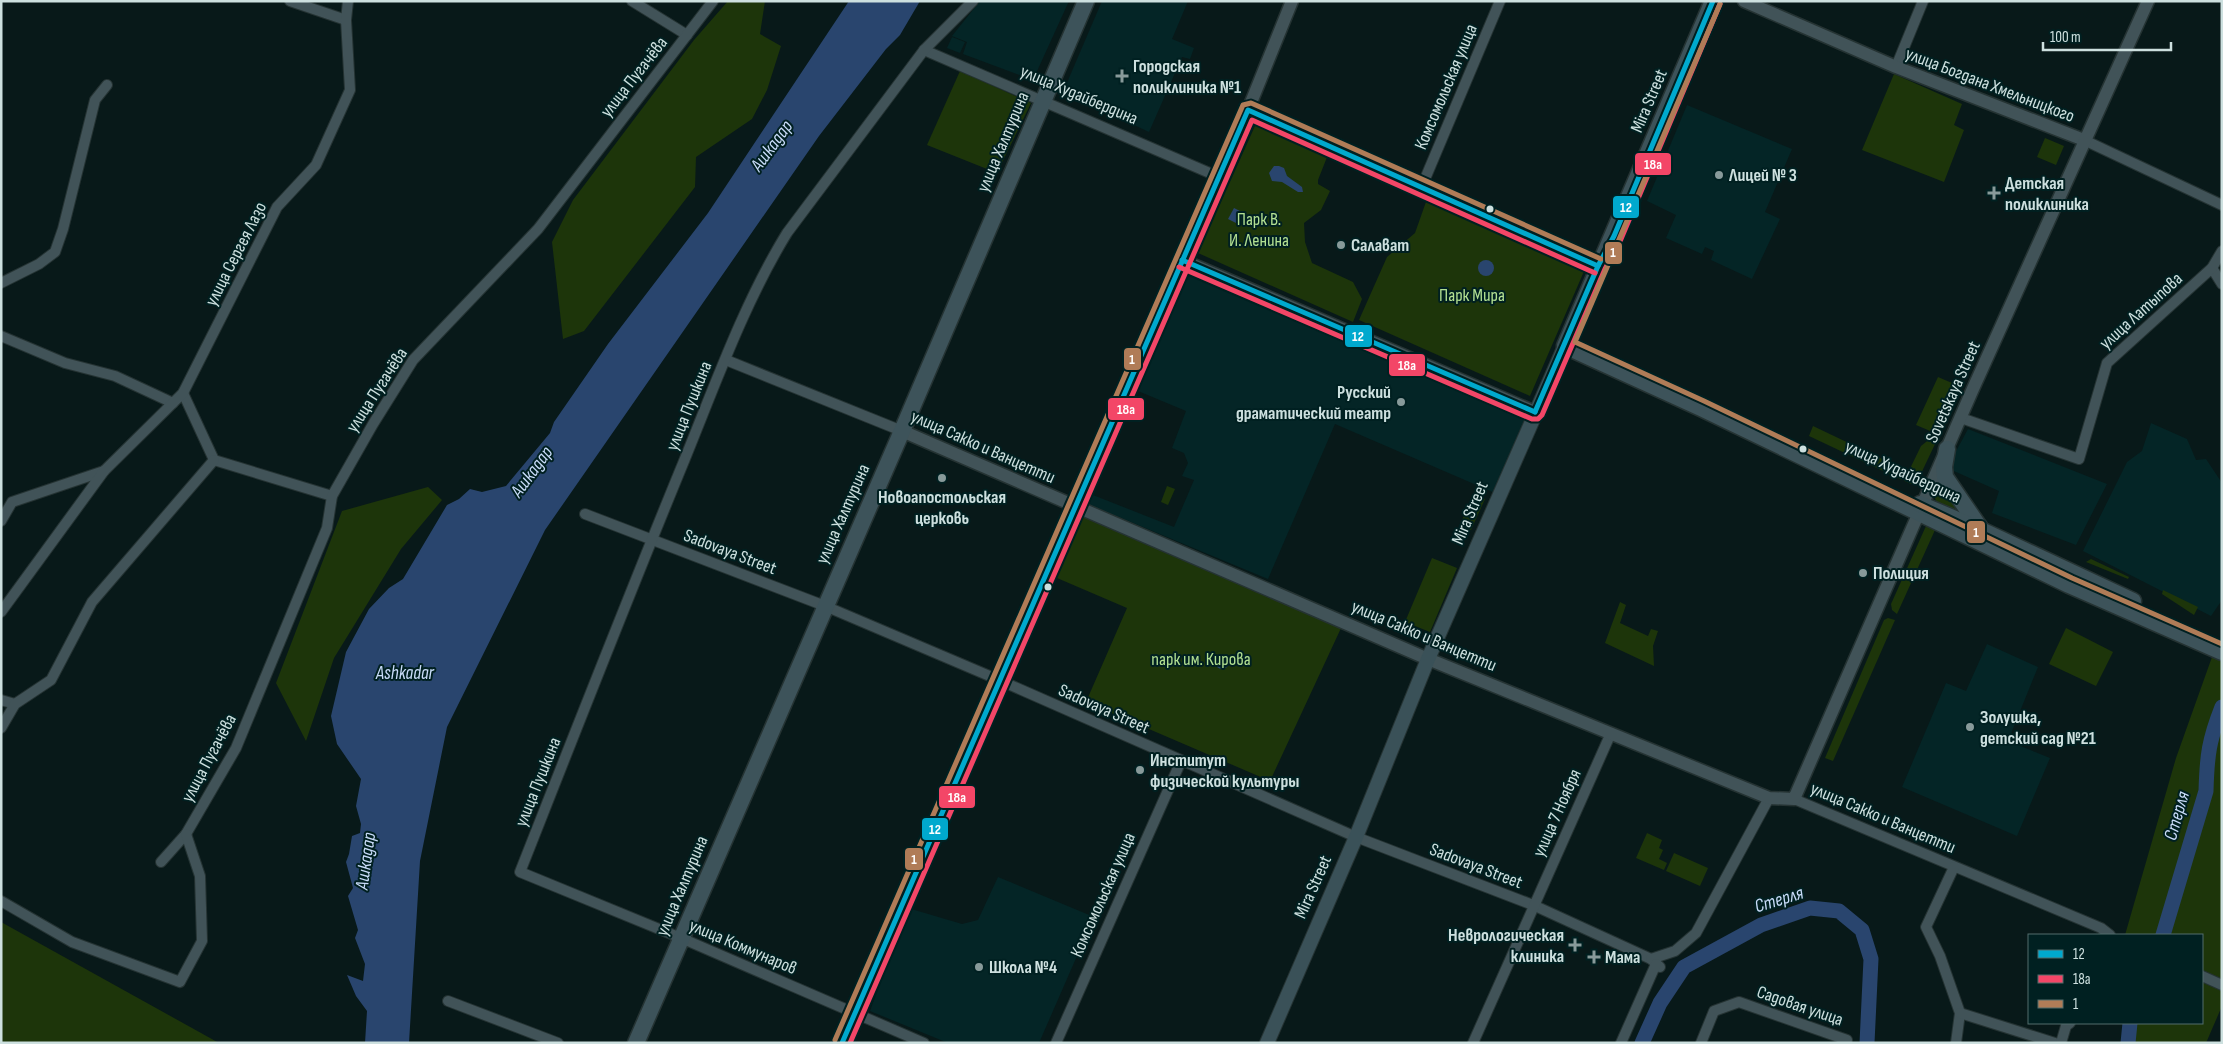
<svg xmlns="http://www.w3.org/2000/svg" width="2223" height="1044" font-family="'Sofia Sans Condensed',sans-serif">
<rect width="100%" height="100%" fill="#081919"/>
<g fill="#042526" fill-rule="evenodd">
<polygon points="980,1 1069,1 1033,80 963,54 967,42 952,36"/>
<polygon points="1102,1 1188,1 1172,39 1194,48 1190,59 1182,57 1149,132 1063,92"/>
<polygon points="952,37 965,42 960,53 947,48"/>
<polygon points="1687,105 1792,149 1765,212 1780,219 1752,279 1711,260 1714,251 1705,247 1702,254 1666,238 1676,215 1647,201"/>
<path d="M1189,268L1528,417L1495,493L1335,424L1268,579L1085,503ZM1138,391L1186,411L1172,448L1184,453L1188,463L1182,476L1194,480L1174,527L1093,495Z"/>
<polygon points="2151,423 2187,439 2196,460 2206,459 2222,483 2222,600 2211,616 2083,551 2127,462 2142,451"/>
<polygon points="1968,429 2107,484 2076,545 1992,513 1999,491 1947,468"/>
<polygon points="1987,644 2038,667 2008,741 2050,758 2017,836 1902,787 1946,683 1966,691"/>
<polygon points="998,877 1094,917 1039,1043 948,1043 870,1011 908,908 962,924 978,920"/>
</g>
<g fill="#1d350a">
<polygon points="728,1 765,1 760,34 781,46 767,90 752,119 696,157 695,187 584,331 563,339 552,242 573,200 694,40"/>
<polygon points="960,71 1031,103 997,173 927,145"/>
<polygon points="1894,74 1962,104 1954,125 1964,130 1944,182 1862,150"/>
<polygon points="1259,117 1331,147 1318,180 1318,184 1330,191 1321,210 1304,223 1305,242 1312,263 1353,282 1362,299 1353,322 1198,253"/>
<polygon points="2045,138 2064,146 2056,165 2037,157"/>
<polygon points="1427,199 1585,269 1530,396 1359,320 1387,257 1415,233"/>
<polygon points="1938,377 1959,386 1961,391 1941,432 1935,433 1916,425"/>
<polygon points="1813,426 1899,467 1902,480 1809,436"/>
<polygon points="1931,438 1936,442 1916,484 1911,484 1904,481 1921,446"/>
<polygon points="1942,484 1966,518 1937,503 1934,496 1939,485"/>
<polygon points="1167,486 1175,489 1168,505 1161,502"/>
<polygon points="428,487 442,500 401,549 334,658 306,741 276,683 342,511"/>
<polygon points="1473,494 1485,499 1471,530 1460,525"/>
<polygon points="1084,515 1342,626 1270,781 1086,702 1127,608 1057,578"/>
<polygon points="1926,526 1935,530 1897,614 1892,610 1891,604"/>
<polygon points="1432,558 1457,568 1430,632 1405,622"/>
<polygon points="2091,559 2129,577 2128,579 2086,562"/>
<polygon points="2163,590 2198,607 2194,615 2162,594"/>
<polygon points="1620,602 1626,605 1620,623 1648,636 1651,629 1658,631 1653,646 1654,666 1605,643"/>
<polygon points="1888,618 1895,620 1833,761 1825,758 1884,620"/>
<polygon points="2066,628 2113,652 2096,686 2049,664"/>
<polygon points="2212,657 2222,662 2222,699 2207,737 2201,772 2203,790 2157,935 2125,935 2176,758"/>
<polygon points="2222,713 2222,1006 2206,1043 2135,1043 2135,1023 2202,1023 2202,935 2166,935 2191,861 2211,792 2208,772 2212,738"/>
<polygon points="1647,833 1662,840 1659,848 1663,850 1659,859 1667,863 1664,870 1636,858"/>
<polygon points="1674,853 1708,868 1700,886 1666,871"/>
<polygon points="1,922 219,1043 1,1043"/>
</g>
<g fill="#29456e">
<polygon points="849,1 920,1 900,35 886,49 819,136 545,530 447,727 420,861 409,1043 365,1043 367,1011 356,996 347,975 363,981 365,964 355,938 358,930 348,896 353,888 346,862 349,854 352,836 360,833 361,824 356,806 361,779 337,744 331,716 346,652 369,609 389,588 403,579 447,505 459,499 470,489 482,492 506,486 550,433 554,422 608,344 708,213"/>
<polygon points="1274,166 1279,166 1284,168 1287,176 1302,187 1303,192 1298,192 1282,182 1272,181 1269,173"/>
<polygon points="1234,208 1244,213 1238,224 1228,219"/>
<circle cx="1486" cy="268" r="8"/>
<circle cx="1222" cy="662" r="7"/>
</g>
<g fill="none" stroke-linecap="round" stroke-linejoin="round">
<g stroke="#29456e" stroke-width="15">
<path d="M2163,935L2206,791C2207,755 2209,740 2222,707"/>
<polyline points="1642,1043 1660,1003 1684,967 1761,925 1810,908 1839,911 1862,930 1871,959 1867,1043"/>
<polyline points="2128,1043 2130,1023"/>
</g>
<g stroke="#253333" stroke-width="12">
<g id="minor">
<polyline points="290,1 346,20"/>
<polyline points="632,1 687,35"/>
<polyline points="924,50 1219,177"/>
<polyline points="1896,67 1923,1"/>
<polyline points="2084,140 2222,205"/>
<polyline points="1422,186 1500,1"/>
<polyline points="2212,268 2222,284"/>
<polyline points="1,283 39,264 55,252 63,229 95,100 107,85"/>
<polyline points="1,336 65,363 115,376 173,403"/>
<polyline points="726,360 902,431"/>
<polyline points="183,393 214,460 332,496"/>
<polyline points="1961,418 2079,459 2107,363 2212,268 2222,251"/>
<polyline points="585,514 825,606 999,680 1356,837 1533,905 1651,959 1660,967"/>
<polyline points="1,521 12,502 104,471"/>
<polyline points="1,612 104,471 183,393 277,207 316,165 350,90 346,20 348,1"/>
<polyline points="1,700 15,704"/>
<polyline points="1,728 15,704 51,680 92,602 214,460"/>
<polyline points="1794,799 2101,928 2110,935"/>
<polyline points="161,862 186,834 236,748 327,528 332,496 373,424 413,360 538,229 713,1"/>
<polyline points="1954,867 1926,927 1940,956 1960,1013 1956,1043"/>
<polyline points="1,901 72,942 180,982 202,941 200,876 186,834"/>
<polyline points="1651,959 1675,951 1696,933 1769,798"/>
<polyline points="2202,976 2222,985"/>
<polyline points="448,1001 558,1043"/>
<polyline points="1960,1013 2055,1043"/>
<path d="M924,1043L681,938L520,872C574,735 628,597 684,461C715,385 744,303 787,233L924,50L973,1"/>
<polyline points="1056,1043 1181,761"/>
<polyline points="1473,1043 1611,733"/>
<polyline points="1621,1043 1656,964"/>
<polyline points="1701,1043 1714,1011 1739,1002 1847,1040"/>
<polyline points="2061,1043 2066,1026 2070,1023"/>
</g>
</g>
<g stroke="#253333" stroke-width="15">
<g id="tertiary">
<polyline points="1744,1 1896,67 2084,140"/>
<polyline points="1248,110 1598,266"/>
<polyline points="1182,260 1535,412"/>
<polyline points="902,431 1428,659 1769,798 1794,799 1972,391 2148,1"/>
<polyline points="842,1043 1248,110 1292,1"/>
</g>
</g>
<g stroke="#253333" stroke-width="16">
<polyline id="secondary" points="1267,1043 1356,837 1428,659 1565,346"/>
</g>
<g stroke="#253333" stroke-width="19">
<g id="primary">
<polyline points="1713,1 1565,346 1701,408 2069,585 2222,652"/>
<polyline points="1947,449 1944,467 1945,477 1980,528"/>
<polyline points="1920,504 1981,530 2133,601"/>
<polyline points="636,1043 902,431 1086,1"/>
</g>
</g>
<use href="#minor" stroke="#415358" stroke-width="10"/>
<use href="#tertiary" stroke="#415358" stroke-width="12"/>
<use href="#secondary" stroke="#3a5158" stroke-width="14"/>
<use href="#primary" stroke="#3d535a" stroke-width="16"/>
<g stroke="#002021" stroke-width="9">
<g id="bus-1">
<polyline points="1182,260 1535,412"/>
<polyline points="1535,412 1598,266 1614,236 1713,1"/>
<polyline points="842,1043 1248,110 1598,266"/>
</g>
</g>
<g stroke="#002021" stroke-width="9">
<g id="bus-2">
<polyline points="1179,267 1532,419 1538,419 1542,415 1605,269 1621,239 1720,4"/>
<polyline points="850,1043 1252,120 1595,273"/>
</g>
</g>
<g stroke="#002021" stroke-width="9">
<g id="bus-3">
<polyline points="1720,4 1575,342 1704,401 2072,578 2222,644"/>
<polyline points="835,1040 1243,105 1251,103 1601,259"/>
</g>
</g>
<use href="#bus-1" stroke="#00a9ce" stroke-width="5"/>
<use href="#bus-2" stroke="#f34667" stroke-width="5"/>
<use href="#bus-3" stroke="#b07c57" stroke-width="5"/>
</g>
<g fill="#889a9a" stroke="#002021" stroke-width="2">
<path d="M1119.5 68.5h5v5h5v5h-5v5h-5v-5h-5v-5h5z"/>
<circle cx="1719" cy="175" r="5"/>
<path d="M1991.5 185.5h5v5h5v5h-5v5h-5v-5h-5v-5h5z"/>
<circle cx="1341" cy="245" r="5"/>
<circle cx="1401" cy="402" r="5"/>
<circle cx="942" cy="478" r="5"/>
<circle cx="1863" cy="573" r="5"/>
<circle cx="1970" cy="727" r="5"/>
<circle cx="1140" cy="770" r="5"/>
<path d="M1572.5 937.5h5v5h5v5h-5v5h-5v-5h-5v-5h5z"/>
<path d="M1591.5 949.5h5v5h5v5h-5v5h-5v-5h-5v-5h5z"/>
<circle cx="979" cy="967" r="5"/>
</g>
<g fill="#cde0df" stroke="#002021" stroke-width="2">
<circle cx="1490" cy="209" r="4.5"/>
<circle cx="1803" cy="449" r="4.5"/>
<circle cx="1048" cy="587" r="4.5"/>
</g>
<g text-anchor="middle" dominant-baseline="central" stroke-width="4" stroke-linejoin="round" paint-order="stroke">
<g font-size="18" font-weight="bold" fill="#cde0df" stroke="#002021" text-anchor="start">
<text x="1133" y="66">Городская<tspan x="1133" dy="21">поликлиника №1</tspan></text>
<text x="1729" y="175">Лицей № 3</text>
<text x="2005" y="183">Детская<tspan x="2005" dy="21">поликлиника</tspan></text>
<text x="1351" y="245">Салават</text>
<text x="1391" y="392" text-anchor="end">Русский<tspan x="1391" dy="21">драматический театр</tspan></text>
<text x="942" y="497" text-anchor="middle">Новоапостольская<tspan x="942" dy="21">церковь</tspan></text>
<text x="1873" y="573">Полиция</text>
<text x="1980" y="717">Золушка,<tspan x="1980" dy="21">детский сад №21</tspan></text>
<text x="1150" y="760">Институт<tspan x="1150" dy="21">физической культуры</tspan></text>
<text x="1564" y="935" text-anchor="end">Неврологическая<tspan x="1564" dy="21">клиника</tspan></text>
<text x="1605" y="957">Мама</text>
<text x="989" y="967">Школа №4</text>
</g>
<g font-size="18" fill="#cde0df" stroke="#002021">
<text transform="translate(634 77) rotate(-52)">улица Пугачёва</text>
<text transform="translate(1990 85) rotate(21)">улица Богдана Хмельницкого</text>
<text transform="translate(1446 87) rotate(-67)">Комсомольская улица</text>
<text transform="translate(1079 95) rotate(23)">улица Худайбердина</text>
<text transform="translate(1649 101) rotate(-67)">Mira Street</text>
<text transform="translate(1003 142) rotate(-67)">улица Халтурина</text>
<text transform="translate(236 254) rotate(-63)">улица Сергея Лазо</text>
<text transform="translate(2141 311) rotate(-42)">улица Латыпова</text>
<text transform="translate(377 390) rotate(-57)">улица Пугачёва</text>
<text transform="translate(1953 392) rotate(-66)">Sovetskaya Street</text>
<text transform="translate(689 406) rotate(-68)">улица Пушкина</text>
<text transform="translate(983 447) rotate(24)">улица Сакко и Ванцетти</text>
<text transform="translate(1903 472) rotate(25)">улица Худайбердина</text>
<text transform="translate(1470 513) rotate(-67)">Mira Street</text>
<text transform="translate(843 514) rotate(-66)">улица Халтурина</text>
<text transform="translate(730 552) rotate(21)">Sadovaya Street</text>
<text transform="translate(1424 636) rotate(23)">улица Сакко и Ванцетти</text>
<text transform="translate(1104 709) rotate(24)">Sadovaya Street</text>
<text transform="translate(209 758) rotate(-62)">улица Пугачёва</text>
<text transform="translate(538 782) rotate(-68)">улица Пушкина</text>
<text transform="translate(1557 813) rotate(-66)">улица 7 Ноября</text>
<text transform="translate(1883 818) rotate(23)">улица Сакко и Ванцетти</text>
<text transform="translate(1476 866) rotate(21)">Sadovaya Street</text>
<text transform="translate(682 886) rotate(-67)">улица Халтурина</text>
<text transform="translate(1313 887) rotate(-66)">Mira Street</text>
<text transform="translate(1103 895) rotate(-66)">Комсомольская улица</text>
<text transform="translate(743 947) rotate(23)">улица Коммунаров</text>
<text transform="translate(1800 1006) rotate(19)">Садовая улица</text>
</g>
<g font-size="18" fill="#b2e092" stroke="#002021">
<text x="1259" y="219">Парк В.<tspan x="1259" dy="21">И. Ленина</tspan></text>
<text x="1472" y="295">Парк Мира</text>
<text x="1201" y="659">парк им. Кирова</text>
</g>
<g font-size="19" font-style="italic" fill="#c9dcf9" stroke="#002021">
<text transform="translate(772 146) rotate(-54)">Ашкадар</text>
<text transform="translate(532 472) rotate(-54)">Ашкадар</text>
<text x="405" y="673">Ashkadar</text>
<text transform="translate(2177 816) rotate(-74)">Стерля</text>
<text transform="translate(366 861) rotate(-82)">Ашкадар</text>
<text transform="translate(1779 900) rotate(-17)">Стерля</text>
</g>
</g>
<g stroke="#002021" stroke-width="2">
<rect x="1634" y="152" width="38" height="24" rx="5" fill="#f34667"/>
<rect x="1612" y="195" width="28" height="24" rx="5" fill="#00a9ce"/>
<rect x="1604" y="241" width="19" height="24" rx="5" fill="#b07c57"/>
<rect x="1344" y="324" width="29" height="24" rx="5" fill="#00a9ce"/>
<rect x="1123" y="347" width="19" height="24" rx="5" fill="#b07c57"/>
<rect x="1388" y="353" width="38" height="24" rx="5" fill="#f34667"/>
<rect x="1107" y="397" width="38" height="24" rx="5" fill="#f34667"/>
<rect x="1966" y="520" width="20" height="24" rx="5" fill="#b07c57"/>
<rect x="938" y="785" width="38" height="24" rx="5" fill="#f34667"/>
<rect x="921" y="817" width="28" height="24" rx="5" fill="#00a9ce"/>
<rect x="904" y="847" width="20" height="24" rx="5" fill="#b07c57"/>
</g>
<g font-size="14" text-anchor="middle" font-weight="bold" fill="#fff">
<text x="1653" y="169">18а</text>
<text x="1626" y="212">12</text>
<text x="1613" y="257">1</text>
<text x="1358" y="341">12</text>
<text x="1132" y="364">1</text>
<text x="1407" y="370">18а</text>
<text x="1126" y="414">18а</text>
<text x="1976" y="537">1</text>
<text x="957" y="802">18а</text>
<text x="935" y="834">12</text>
<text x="914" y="864">1</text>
</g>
<rect width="2223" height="1044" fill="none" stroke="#cde0df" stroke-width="5"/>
<rect x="2028" y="934" width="175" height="90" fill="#002021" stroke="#526d6d"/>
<rect x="2038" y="950" width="25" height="8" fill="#00a9ce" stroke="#526d6d"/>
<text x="2073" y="959" font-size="15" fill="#cde0df">12</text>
<rect x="2038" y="975" width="25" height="8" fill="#f34667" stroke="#526d6d"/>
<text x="2073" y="984" font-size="15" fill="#cde0df">18а</text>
<rect x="2038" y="1000" width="25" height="8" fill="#b07c57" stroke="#526d6d"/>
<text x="2073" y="1009" font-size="15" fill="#cde0df">1</text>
<path d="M2043 42v8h128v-8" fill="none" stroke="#cde0df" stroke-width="2.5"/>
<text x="2050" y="42" font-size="15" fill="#cde0df" stroke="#002021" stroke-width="4" paint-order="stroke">100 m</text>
</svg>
